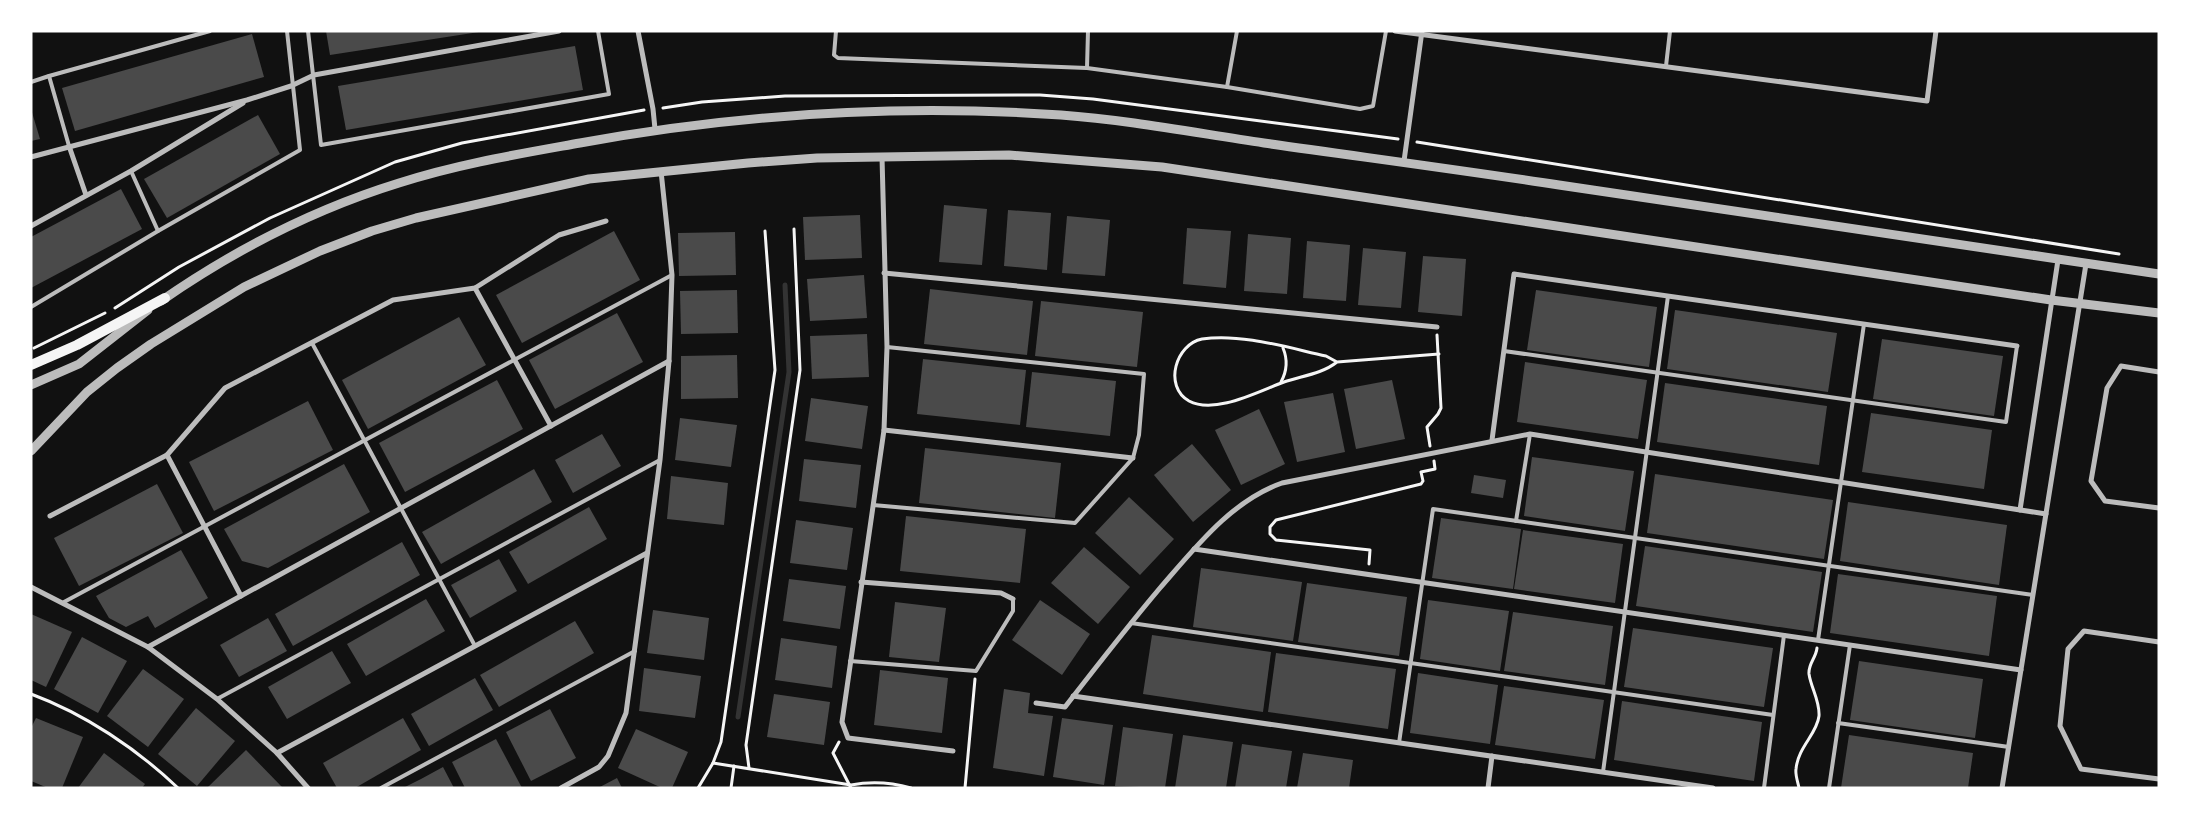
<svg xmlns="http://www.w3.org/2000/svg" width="2190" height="819" font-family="'Space Grotesk',sans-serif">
<rect width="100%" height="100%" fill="#111"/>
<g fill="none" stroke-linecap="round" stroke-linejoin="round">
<polyline stroke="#333" stroke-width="5" points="738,717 789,372 785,285"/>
</g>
<g fill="#4a4a4a">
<polygon points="326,31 479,31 479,32 330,55"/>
<polygon points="252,34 264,77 75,131 62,88"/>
<polygon points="575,46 583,90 346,130 338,86"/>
<polygon points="31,109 40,139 31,141"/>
<polygon points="258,115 280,154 167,218 144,179"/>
<polygon points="121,189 142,229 31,288 31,237"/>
<polygon points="944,205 987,209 982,265 939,262"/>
<polygon points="1008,210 1051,213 1047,270 1004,266"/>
<polygon points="860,215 862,258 805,260 803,217"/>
<polygon points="1067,216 1110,220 1105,276 1062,273"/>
<polygon points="1187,228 1231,231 1226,288 1183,284"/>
<polygon points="614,231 640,280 522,343 496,295"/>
<polygon points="735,232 736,275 679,276 678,233"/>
<polygon points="1248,234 1291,238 1287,294 1244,291"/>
<polygon points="1307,241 1350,245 1346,301 1303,298"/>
<polygon points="1363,248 1406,252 1401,308 1358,305"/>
<polygon points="1423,256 1466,259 1462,316 1418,312"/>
<polygon points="864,275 867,318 810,321 807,279"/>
<polygon points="930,289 1033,301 1027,355 924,344"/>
<polygon points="737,290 738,333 681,334 680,291"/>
<polygon points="1536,290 1657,307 1649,367 1527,350"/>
<polygon points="1041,301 1143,312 1137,367 1035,356"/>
<polygon points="1675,310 1837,333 1828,392 1667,369"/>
<polygon points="617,313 643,362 555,409 529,360"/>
<polygon points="459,317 486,365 368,429 342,380"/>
<polygon points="867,334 869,377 812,379 810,336"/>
<polygon points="1882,339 2003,356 1994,416 1873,399"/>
<polygon points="737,355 738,398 681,399 681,356"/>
<polygon points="923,359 1026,370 1020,425 917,414"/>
<polygon points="1525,362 1647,380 1638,439 1517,422"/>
<polygon points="1032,372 1116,381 1110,436 1026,427"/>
<polygon points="497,380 523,429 405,492 379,443"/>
<polygon points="1392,380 1405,439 1356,449 1344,389"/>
<polygon points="1665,383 1827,406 1819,465 1657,442"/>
<polygon points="1333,393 1345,452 1297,462 1284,402"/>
<polygon points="811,398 868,406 862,449 805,441"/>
<polygon points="308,401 333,450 214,511 189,462"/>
<polygon points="1259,409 1285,464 1241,485 1215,430"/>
<polygon points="1871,413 1992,430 1984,489 1862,472"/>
<polygon points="680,418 737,425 731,467 675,460"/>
<polygon points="602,434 621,466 573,493 555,460"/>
<polygon points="1192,444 1231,490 1193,522 1154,475"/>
<polygon points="925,448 1061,463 1055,518 919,503"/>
<polygon points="1532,457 1634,471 1625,531 1524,516"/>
<polygon points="804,459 861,465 856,508 799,501"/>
<polygon points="344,464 370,512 268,568 242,561 224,529"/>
<polygon points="534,469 552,502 441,564 422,532"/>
<polygon points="1655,474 1833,500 1824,559 1647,533"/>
<polygon points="1474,475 1506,480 1503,498 1471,493"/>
<polygon points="671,476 728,483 724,525 667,519"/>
<polygon points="157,484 183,533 79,586 54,538"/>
<polygon points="1129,497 1174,539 1140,575 1095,533"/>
<polygon points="1848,502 2007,525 1999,585 1840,561"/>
<polygon points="589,507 607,539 528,584 509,552"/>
<polygon points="906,516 1026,529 1020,583 900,571"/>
<polygon points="1441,518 1521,529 1513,589 1432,578"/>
<polygon points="796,520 853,528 847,570 790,563"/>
<polygon points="1523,530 1623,544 1615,603 1514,589"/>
<polygon points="402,542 420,575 293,646 275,614"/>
<polygon points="1645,546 1822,572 1813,632 1636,606"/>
<polygon points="1084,547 1130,587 1098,624 1051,583"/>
<polygon points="181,550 208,598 155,628 148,616 126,627 109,618 96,596"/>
<polygon points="499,559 517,591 470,618 451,585"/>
<polygon points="1201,568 1302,582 1293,641 1193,627"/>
<polygon points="1838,574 1997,596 1989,656 1830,633"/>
<polygon points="789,579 846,586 840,629 783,621"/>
<polygon points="1307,583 1407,597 1399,656 1298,642"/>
<polygon points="426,599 445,631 366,676 347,644"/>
<polygon points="1040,600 1090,634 1062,675 1012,640"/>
<polygon points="1428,600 1509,611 1500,671 1420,659"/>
<polygon points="895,602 946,608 939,662 889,657"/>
<polygon points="653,610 709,618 704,660 647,653"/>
<polygon points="1513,612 1613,626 1605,685 1504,671"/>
<polygon points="31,614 72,632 46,687 31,680"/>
<polygon points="268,618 287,651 239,677 220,645"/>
<polygon points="575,621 594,653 499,707 480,675"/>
<polygon points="1633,628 1773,648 1764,707 1624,687"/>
<polygon points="1152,635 1271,652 1263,712 1143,694"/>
<polygon points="82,637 127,661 98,713 54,689"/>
<polygon points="781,638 837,646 832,688 775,680"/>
<polygon points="332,651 351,683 287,719 268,687"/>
<polygon points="1276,653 1396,669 1388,729 1268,712"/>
<polygon points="1859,661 1983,679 1975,738 1850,720"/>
<polygon points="644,668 701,676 695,718 639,711"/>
<polygon points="143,669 184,699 148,747 107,716"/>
<polygon points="880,670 948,678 942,733 874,725"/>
<polygon points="1418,673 1498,685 1490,744 1410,733"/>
<polygon points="475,678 493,710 429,746 411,714"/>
<polygon points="1504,686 1604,700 1595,759 1495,745"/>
<polygon points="1004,689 1030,693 1028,713 1053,716 1044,776 993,768"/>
<polygon points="774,694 830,702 824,745 767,737"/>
<polygon points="1622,701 1762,722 1754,781 1614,760"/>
<polygon points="196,708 235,741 197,786 158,754"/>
<polygon points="550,709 576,758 531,781 506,732"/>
<polygon points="36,718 83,737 62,788 48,788 31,781 31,728"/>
<polygon points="403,718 421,750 355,788 337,788 323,763"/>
<polygon points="1062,718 1113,725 1104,785 1053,777"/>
<polygon points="1123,727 1173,734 1165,788 1115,786"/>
<polygon points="636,729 688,752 672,788 662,788 618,768"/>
<polygon points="1183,735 1233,742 1226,788 1175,788"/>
<polygon points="1849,735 1973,753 1968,788 1841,788"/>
<polygon points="496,739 522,788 465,788 452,762"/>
<polygon points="1242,744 1292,751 1286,788 1235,788"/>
<polygon points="246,750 282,787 207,788"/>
<polygon points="104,753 145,784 142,788 78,788"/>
<polygon points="1303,753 1353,760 1349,788 1297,788"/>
<polygon points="443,767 454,788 403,788 421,779"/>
<polygon points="617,778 622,788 598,788"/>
</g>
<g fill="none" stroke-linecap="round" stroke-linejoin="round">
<g stroke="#f5f5f5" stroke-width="3">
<polyline points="663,108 702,102 785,96 1040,95 1093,99 1398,139"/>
<polyline points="1417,142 2119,254"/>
<polyline points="115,308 179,267 270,218 395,162 462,143 644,110"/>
<polyline points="34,348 105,313"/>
<path d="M1337,362L1326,356C1289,348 1241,333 1202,339C1176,344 1163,386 1189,401C1215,415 1259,391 1284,382C1301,376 1322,374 1337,362L1439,354"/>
<path d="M1281,382C1287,371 1288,360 1283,348"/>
<polyline points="1430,446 1427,427 1438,414 1441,408 1437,335"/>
<polyline points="1369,564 1370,550 1276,540 1270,534 1270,527 1276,520 1421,484 1423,481 1421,472 1435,469 1434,461"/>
<path d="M31,694C85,714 137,749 178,788"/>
<polyline points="839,742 833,753 851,788"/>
<path d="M713,763L851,785C872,781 890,782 911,788"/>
<polyline points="749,768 746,745 800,370 794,229"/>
<polyline points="698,788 713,763 721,742 775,370 765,231"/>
<polyline points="731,788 734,766"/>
<polyline points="965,788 975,679"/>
<path d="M1799,788C1798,782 1795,775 1796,769C1798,747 1817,734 1819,716C1820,701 1811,688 1809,674C1808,664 1816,658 1817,648"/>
</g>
<g stroke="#bcbcbc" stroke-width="4">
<polyline points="308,31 321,145 609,94 598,31"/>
<polyline points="836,31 834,55 838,58 1087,68 1227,87 1360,109 1373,106 1386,31"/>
<polyline points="1666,66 1670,31"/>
<polyline points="1087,68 1088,31"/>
<polyline points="31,82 49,76"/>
<polyline points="1227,87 1237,31"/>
<polyline points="69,146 49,76 210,31"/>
<polyline points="131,171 158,231"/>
<polyline points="31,307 158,231 300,150 287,31"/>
<polyline points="312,343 475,646"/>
<polyline points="1504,351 2006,422 2017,346"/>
<polyline points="873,505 1075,523 1133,458 1139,435 1144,374 887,347"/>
<polyline points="1516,521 1530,434"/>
<polyline points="64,602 672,275"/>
<polyline points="1131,623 1773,715"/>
<polyline points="1818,640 1864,324"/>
<polyline points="850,661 976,671 1013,611 1013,599"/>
<polyline points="217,699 660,460"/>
<polyline points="1838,723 2009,747"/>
<polyline points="1399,743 1433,509 2033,595"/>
<polyline points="1603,772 1668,296"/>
<polyline points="381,788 635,651"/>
<polyline points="1764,788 1784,635"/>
<polyline points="1829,788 1850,645"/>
</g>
<g stroke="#bcbcbc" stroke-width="5">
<polyline points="638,31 653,109 655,129"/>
<polyline points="1395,31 1927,101 1936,31"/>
<polyline points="69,146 86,195"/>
<polyline points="31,157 247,100 291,86 314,75 559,31"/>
<polyline points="882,157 887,347 884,430 842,722 848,738 953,751"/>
<polyline points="1404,161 1422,31"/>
<polyline points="31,226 131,171 243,103"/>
<polyline points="884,273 1437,327"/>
<polyline points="475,288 551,426"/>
<polyline points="2159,372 2121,366 2107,388 2091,481 2105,501 2159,508"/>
<polyline points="884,430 1133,458"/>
<polyline points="1492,440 1514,274 2017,346"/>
<polyline points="167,455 241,596"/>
<polyline points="2020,510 2058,260"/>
<polyline points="50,516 167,455 225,388 393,300 475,288 559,235 606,221"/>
<polyline points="1194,549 2021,670"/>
<polyline points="861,582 1001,593 1013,599"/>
<polyline points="31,587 148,647 217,699 277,753 308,788"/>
<polyline points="2159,642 2084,631 2068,649 2060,726 2081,769 2159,779"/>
<polyline points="148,647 669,361"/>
<polyline points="1073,696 1713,788"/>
<path d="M1036,703L1065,707C1096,667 1127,627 1160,588C1195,548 1231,501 1282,483L1530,434L2046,514"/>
<polyline points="277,753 647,553"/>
<polyline points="561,788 599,767 608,756 626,713 660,460 669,361 672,275 661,171"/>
<polyline points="1488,788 1492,756"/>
<polyline points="2002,788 2086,264"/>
</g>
<g stroke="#bcbcbc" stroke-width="9">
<path d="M161,301C233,251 315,209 399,183C458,164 519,154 580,143C738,114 900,104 1061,115C1129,120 1196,133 1264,143C1362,157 1461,170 1559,185C1759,216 1959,245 2159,274"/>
<polyline points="31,385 79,364 148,310"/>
<polyline points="31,451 87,392 117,368 151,344 244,287 320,251 372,231 416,218 589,179 748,163 817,158 1009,155 1162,167 2051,300 2159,313"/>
</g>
<polyline stroke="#f5f5f5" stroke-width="10" points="31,365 77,345 165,298"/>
</g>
<rect width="2190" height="819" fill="none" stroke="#ffffff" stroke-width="65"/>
</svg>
